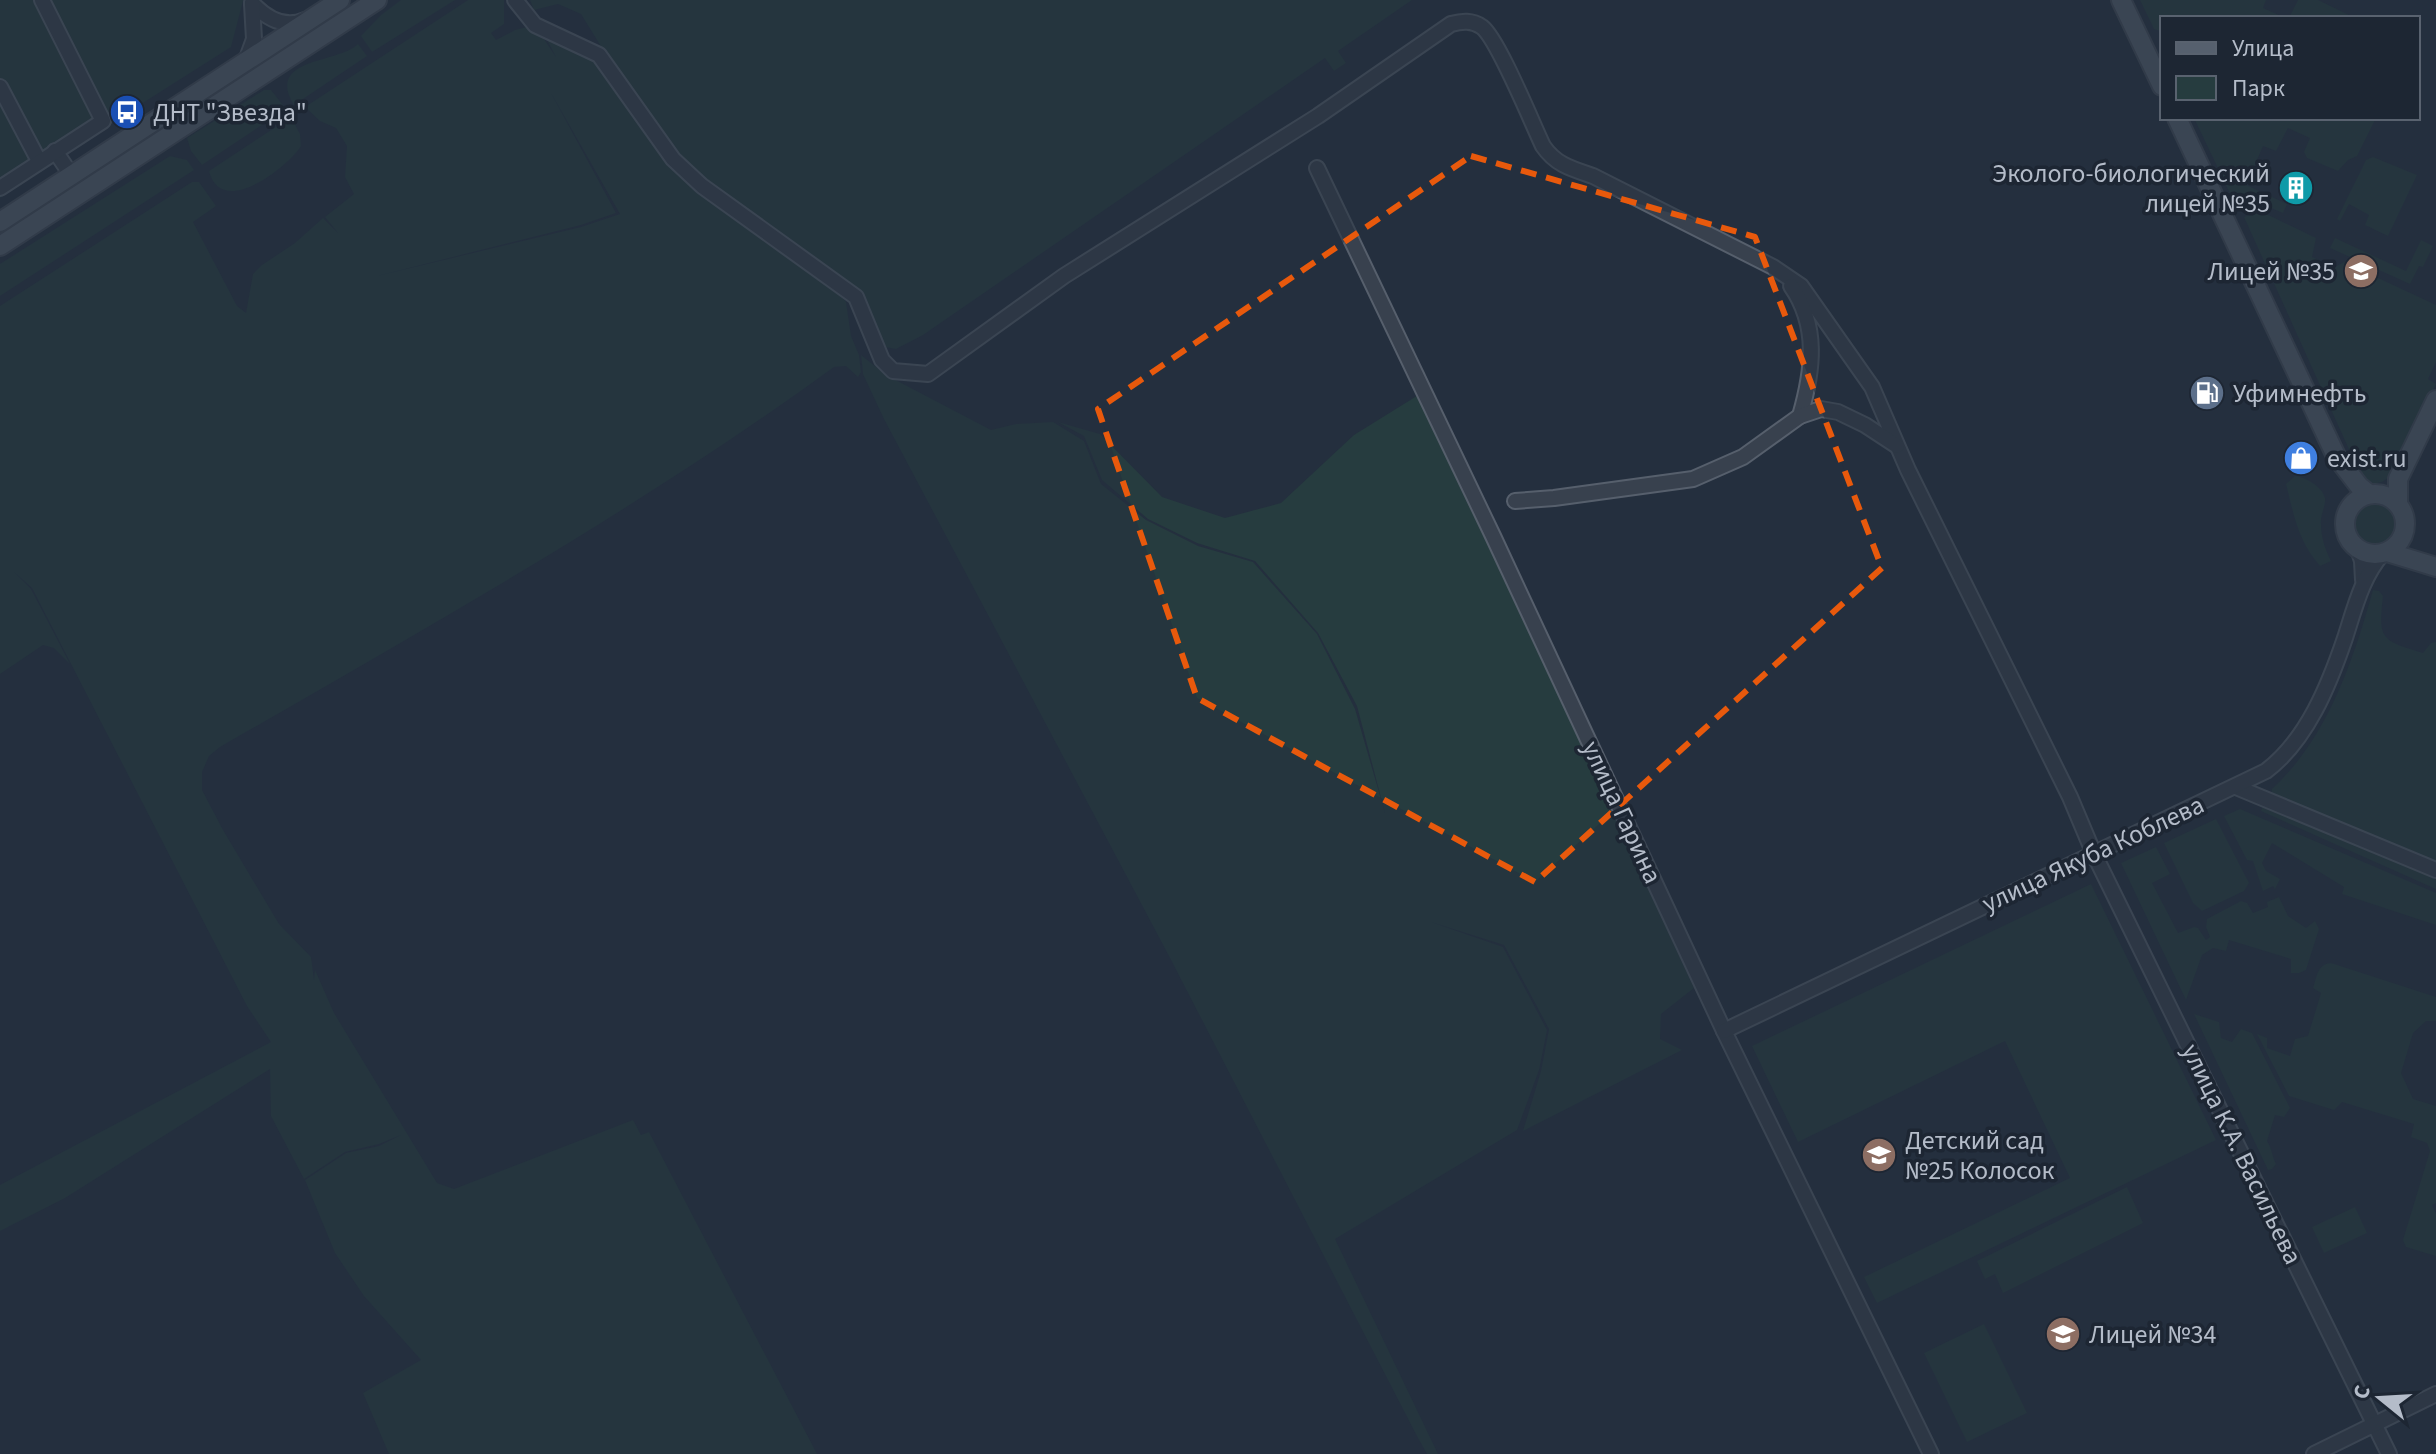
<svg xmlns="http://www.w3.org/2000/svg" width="2436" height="1454" font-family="'Source Sans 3',sans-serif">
<rect width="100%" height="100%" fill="#242f3e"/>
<g fill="#263c3f" fill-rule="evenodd">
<polygon points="0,0 243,0 243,1 231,47 138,106 131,97 108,113 113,122 0,198"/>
<polygon points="401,0 455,0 372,52 361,36 381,15"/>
<path d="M468,0H504V24L491,33L496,40L515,30L527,27L542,36L556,57L545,36L595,61L634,117L678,174L728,212L831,283L846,302L851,336L859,355L861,372L858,377L846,366L834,367C639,509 423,630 220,747L209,756L202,772V790L223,830L279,924L311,957L314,980L315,970L334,1013L437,1183L454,1189L633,1120L641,1135L649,1132L817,1454H389L363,1393L421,1360L364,1296L335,1253L305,1180L346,1153L379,1146L401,1135L379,1144L345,1152L304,1179L271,1116L270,1069L65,1198L0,1231V1185L271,1042L247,1006L32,588L14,572L31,589L70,664L54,648L43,645L0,674V306L192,182H199L216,206L193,222L237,306L246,313L253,274L262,265L295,243L323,218L338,233L325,217L354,194L345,177L347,146L336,128L320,121L305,107ZM551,93L620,214L581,227L377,276L581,225L616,213Z"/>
<polygon points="530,0 1412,0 1338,51 1346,63 1334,71 1325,58 923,335 896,349 885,347 879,338 866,303 845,282 705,181 677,154 626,87 581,14 558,4 534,10"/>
<polygon points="2140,0 2266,0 2263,8 2285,18 2162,18 2162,35 2160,31 2154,29"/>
<polygon points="2298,0 2318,0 2355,18 2289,18"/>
<path d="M358,44L367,56L294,105C265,57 338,64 358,44Z"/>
<polygon points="264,90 271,90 286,109 202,165 191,151 187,138"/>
<path d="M291,117L300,134L301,146C287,168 221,219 209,171Z"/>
<polygon points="2194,118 2376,118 2357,156 2348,160 2338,171 2307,158 2304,152 2310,138 2288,128 2276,151 2263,146 2246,185 2287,204 2283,213 2259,203 2240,210 2236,206"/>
<polygon points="170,156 187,160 194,170 0,296 0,264"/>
<polygon points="2373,157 2417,175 2388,236 2365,225 2369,215 2349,204 2340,221 2337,219 2366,160"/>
<path d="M2260,211L2316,238L2312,257L2335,267L2344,262L2436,305V362L2428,379L2436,384L2393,472C2379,490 2367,485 2357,467L2244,217Z"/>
<polygon points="2335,238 2406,271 2421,240 2433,246 2423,267 2419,266 2410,284 2330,248"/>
<polygon points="861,355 886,375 991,430 1016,424 1053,422 1084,441 1101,484 1146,520 1198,546 1253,562 1317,634 1355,709 1385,813 1357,706 1318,633 1255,561 1197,543 1148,519 1102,480 1084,436 1058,422 1100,434 1162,497 1225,518 1281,503 1354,435 1420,394 1540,648 1694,988 1661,1014 1660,1039 1682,1050 1523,1131 1541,1071 1549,1029 1504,945 1431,922 1503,947 1547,1030 1539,1070 1517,1130 1335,1239 1438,1454 1427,1454 1418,1438 1169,956 884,419 863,374"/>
<path d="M2295,476C2305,477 2323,487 2325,498C2326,506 2320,515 2321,524C2321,537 2325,549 2331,561L2320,566C2298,541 2294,516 2286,484Z"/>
<circle cx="2374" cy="525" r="22"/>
<path d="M2373,590L2379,591L2383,596C2378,640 2381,640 2423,653L2431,643L2436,642V863L2271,795L2272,789C2328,737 2353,661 2373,590Z"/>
<polygon points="2264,803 2436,876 2436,889 2261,811"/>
<polygon points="2240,809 2436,893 2436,925 2345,895 2342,894 2344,887 2272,843 2262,863 2266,871 2280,879 2275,889 2273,886 2263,891 2253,861 2247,860 2224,816"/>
<polygon points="2216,819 2249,883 2244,891 2202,911 2193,903 2164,843"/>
<polygon points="2156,847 2170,874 2152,883 2178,933 2194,927 2198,928 2206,940 2210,937 2206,927 2207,919 2241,901 2247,903 2253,913 2268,907 2267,902 2279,897 2288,916 2306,928 2315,921 2319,929 2306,970 2299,973 2291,973 2291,959 2229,940 2226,951 2213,948 2202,955 2186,1000 2121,863"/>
<polygon points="2091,884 2216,1140 1877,1303 1864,1277 2070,1178 2005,1041 1798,1142 1752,1046"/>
<path d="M2331,963L2436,997V1021H2426L2413,1033L2401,1073L2413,1099L2436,1106V1203L2432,1205L2436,1214V1256L2406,1247L2403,1240L2430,1151L2427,1143L2411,1137L2414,1124L2342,1102L2334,1110L2289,1096L2257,1034L2267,1038V1048L2290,1056L2295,1039L2308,1036L2321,993L2313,988C2317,977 2317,964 2331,963Z"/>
<path d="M2194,1014L2219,1022L2221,1038L2232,1042L2241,1029L2252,1033L2290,1108L2284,1117L2275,1115L2267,1141C2272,1149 2272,1156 2276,1164L2272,1169L2268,1170Z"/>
<polygon points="2127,1187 2143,1223 2003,1293 1995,1274 1985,1279 1977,1261"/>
<polygon points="2355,1207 2367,1233 2324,1253 2312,1227"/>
<polygon points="1984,1324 2027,1413 1967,1442 1924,1353"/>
</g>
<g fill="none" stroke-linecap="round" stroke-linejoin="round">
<g stroke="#565f6c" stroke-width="18">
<g id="minor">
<path d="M515,0L535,25L599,55L673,159L702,186L856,297L882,360L893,371L928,374L1064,276L1318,116L1451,24C1462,21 1472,20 1482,27C1498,39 1532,123 1543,146C1556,165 1572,169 1593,176L1773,267L1801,286L1872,387L1908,470L2070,797L2094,854L2389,1454"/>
<path d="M252,3C266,18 285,29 305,20"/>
<polyline points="246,61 254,39 252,4"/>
<polyline points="0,87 39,161"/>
<polyline points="55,151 72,176"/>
<polyline points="1317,168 1493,536 1724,1031 1931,1454"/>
<polyline points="0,188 103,121 42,0"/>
<path d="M1791,286C1819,326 1813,371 1800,416"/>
<polyline points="1515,501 1554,498 1693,479 1743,457 1800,416 1821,409 1838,412 1865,425 1897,446"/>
<polyline points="2358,549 2362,561 2363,580"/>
<polyline points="2236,787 2436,870"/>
<path d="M1724,1031L2266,771C2307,740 2329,685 2345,638C2355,607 2362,577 2383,553"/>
<polyline points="2314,1454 2436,1394"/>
</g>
</g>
<g stroke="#414a57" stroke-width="22">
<g id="major">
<polyline points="2121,0 2162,86"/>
<polyline points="2177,118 2336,456 2359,486 2369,494"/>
<polyline points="0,222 340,0"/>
<polyline points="0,246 377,0"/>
<circle cx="2375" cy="524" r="30"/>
<polyline points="2398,504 2398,479 2436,400"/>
<polyline points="2387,552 2436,567"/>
</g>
</g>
<use href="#minor" stroke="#38414e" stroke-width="14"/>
<use href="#major" stroke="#56606e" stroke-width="18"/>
</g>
<path d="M0 0H2436V1454H0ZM1471,156L1755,237L1882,568L1535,882L1197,698L1098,409Z" fill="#242f3e" fill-opacity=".55" fill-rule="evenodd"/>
<path fill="none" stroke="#e8590c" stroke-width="6" stroke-dasharray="16 10" stroke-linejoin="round" d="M1471,156L1755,237L1882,568L1535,882L1197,698L1098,409Z"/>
<defs>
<g id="bus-disc" transform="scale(1.8)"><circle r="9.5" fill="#1a4fb4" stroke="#1d2633"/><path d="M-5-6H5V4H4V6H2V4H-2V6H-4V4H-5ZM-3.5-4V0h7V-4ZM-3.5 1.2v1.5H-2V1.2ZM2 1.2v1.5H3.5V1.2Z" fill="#fff"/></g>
<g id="building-disc" transform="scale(1.8)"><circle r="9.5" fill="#0f9aa8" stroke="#1d2633"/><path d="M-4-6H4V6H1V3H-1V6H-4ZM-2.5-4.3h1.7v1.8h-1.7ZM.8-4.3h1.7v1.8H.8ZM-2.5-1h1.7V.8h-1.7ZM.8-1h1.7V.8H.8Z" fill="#fff"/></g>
<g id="school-disc" transform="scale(1.8)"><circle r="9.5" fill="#8d6e63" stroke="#1d2633"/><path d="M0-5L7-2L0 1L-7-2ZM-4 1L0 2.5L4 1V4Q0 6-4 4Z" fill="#fff"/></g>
<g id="fuel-disc" transform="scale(1.8)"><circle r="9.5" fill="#5c6f8a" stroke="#1d2633"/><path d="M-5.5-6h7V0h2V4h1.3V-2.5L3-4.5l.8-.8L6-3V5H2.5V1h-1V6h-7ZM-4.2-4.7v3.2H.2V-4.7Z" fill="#fff"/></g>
<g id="shop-disc" transform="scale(1.8)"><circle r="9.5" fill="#3f7fe0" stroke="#1d2633"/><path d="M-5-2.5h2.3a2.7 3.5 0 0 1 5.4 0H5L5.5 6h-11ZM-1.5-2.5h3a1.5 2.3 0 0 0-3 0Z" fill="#fff"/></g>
</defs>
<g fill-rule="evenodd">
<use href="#bus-disc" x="127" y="112"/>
<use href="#building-disc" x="2296" y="188"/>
<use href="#school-disc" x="2361" y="271"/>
<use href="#fuel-disc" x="2207" y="393"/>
<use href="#shop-disc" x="2301" y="458"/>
<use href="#school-disc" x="1879" y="1155"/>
<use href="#school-disc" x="2063" y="1334"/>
</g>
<g text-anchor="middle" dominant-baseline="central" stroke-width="7" stroke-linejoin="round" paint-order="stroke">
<g font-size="26" fill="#b4bcc9" stroke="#1d2633" text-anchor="start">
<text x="153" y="112">ДНТ "Звезда"</text>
<text x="2270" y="173" text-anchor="end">Эколого-биологический<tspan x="2270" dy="30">лицей №35</tspan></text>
<text x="2335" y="271" text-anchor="end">Лицей №35</text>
<text x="2233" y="393">Уфимнефть</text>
<text x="2327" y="458">exist.ru</text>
<text x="1905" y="1140">Детский сад<tspan x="1905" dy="30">№25 Колосок</tspan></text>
<text x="2089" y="1334">Лицей №34</text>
</g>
<g font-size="26" fill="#b4bcc9" stroke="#1d2633">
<text transform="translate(1622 812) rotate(65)">улица Гарина</text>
<text transform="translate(2093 854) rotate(-25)">улица Якуба Коблева</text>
<text transform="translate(2242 1154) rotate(64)">улица К.А. Васильева</text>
</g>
</g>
<rect x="2160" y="16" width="260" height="104" fill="#1d2633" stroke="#59626f" stroke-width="2"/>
<rect x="2176" y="42" width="40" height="12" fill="#56606e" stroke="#59626f" stroke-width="2"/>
<text x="2232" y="56" font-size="24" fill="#b4bcc9">Улица</text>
<rect x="2176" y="76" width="40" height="24" fill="#263c3f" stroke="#59626f" stroke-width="2"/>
<text x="2232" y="96" font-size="24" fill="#b4bcc9">Парк</text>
<g transform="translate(2380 1398) rotate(288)" stroke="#1d2633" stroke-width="6" paint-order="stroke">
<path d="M0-6L14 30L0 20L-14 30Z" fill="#b4bcc9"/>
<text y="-12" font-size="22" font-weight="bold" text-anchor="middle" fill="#b4bcc9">С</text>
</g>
</svg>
